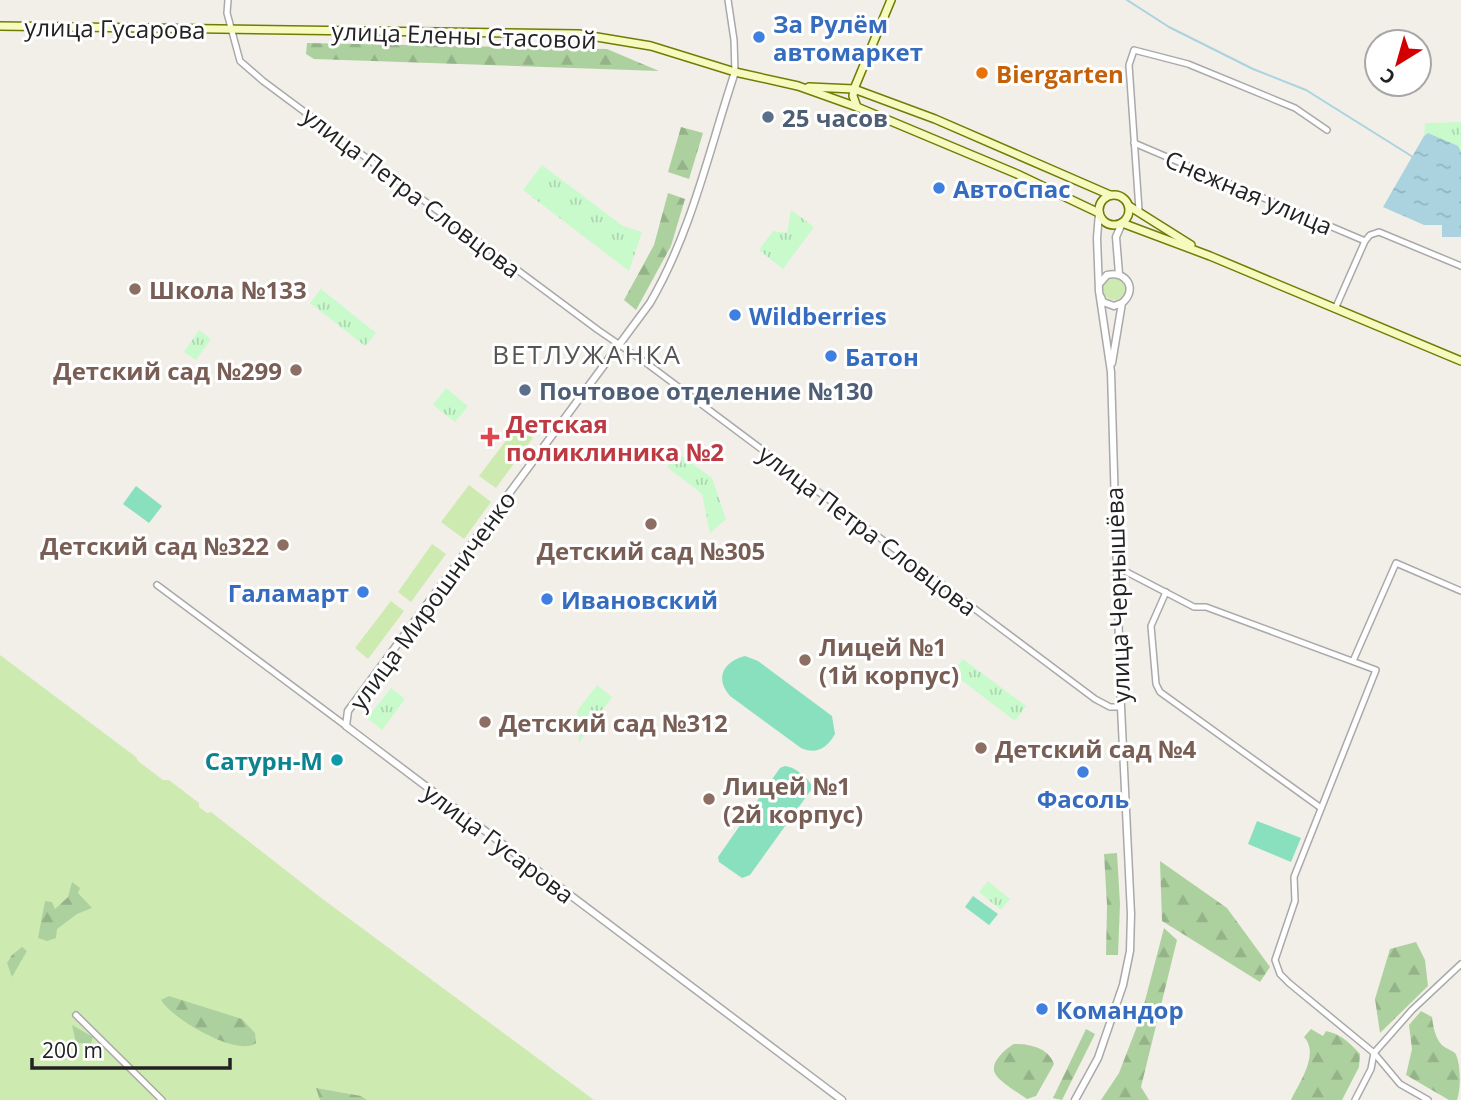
<svg xmlns="http://www.w3.org/2000/svg" width="1461" height="1100" font-family="'Open Sans',sans-serif">
<defs>
<pattern id="forest-firs" width="22" height="20" patternUnits="userSpaceOnUse" patternTransform="scale(1.75)"><rect width="22" height="20" fill="#add19e"/><path d="M5 1l3.5 6h-7zM16 11l3.5 6h-7z" fill="#95b388"/></pattern>
<pattern id="park-tufts" width="24" height="20" patternUnits="userSpaceOnUse" patternTransform="scale(1.75)"><rect width="24" height="20" fill="#c8facc"/><path d="M3 7l-1-3M5 7V3M7 7l1-3M15 17l-1-3M17 17v-4M19 17l1-3" fill="none" stroke="#acd6af"/></pattern>
<pattern id="water-ripples" width="26" height="14" patternUnits="userSpaceOnUse" patternTransform="scale(1.75)"><rect width="26" height="14" fill="#aad3df"/><path d="M2 4q2-2 4 0t4 0M15 11q2-2 4 0t4 0" fill="none" stroke="#92b5bf"/></pattern>
</defs>
<rect width="100%" height="100%" fill="#f2efe9"/>
<g fill="#cdebb0">
<circle cx="1114" cy="289" r="11"/>
<polygon points="517,426 533,438 496,488 479,476"/>
<polygon points="469,485 491,502 464,539 441,522"/>
<polygon points="432,544 446,554 411,602 398,592"/>
<polygon points="391,601 404,611 368,659 355,648"/>
<polygon points="0,655 136,757 138,761 163,780 169,780 199,803 199,807 207,813 211,812 320,897 594,1100 0,1100"/>
</g>
<g fill="url(#forest-firs)">
<polygon points="307,43 607,49 659,71 314,59 306,54"/>
<polygon points="681,127 703,133 689,179 668,172"/>
<polygon points="668,193 685,199 671,246 636,310 624,300 654,245"/>
<polygon points="1117,853 1120,904 1118,955 1106,955 1107,905 1104,854"/>
<polygon points="1160,861 1227,908 1270,967 1260,982 1162,921"/>
<polygon points="72,882 80,888 78,893 92,908 77,914 57,929 56,938 47,941 38,938 45,901 52,902 55,909 68,897"/>
<polygon points="1164,928 1177,940 1141,1087 1149,1100 1101,1100 1119,1073 1141,1016"/>
<polygon points="1416,942 1425,960 1428,986 1380,1033 1375,999 1390,949"/>
<polygon points="22,947 27,951 12,977 7,963 12,955"/>
<path d="M169,996L242,1019L255,1033L256,1043C238,1058 171,1018 161,1000Z"/>
<path d="M1421,1011L1432,1017C1433,1026 1435,1037 1441,1044C1444,1048 1450,1049 1455,1053C1461,1062 1461,1089 1457,1100H1449L1406,1075L1412,1049L1409,1025Z"/>
<polygon points="72,1025 93,1037 91,1044 76,1043"/>
<polygon points="1086,1029 1095,1034 1062,1100 1053,1098"/>
<path d="M1311,1029L1323,1036L1326,1031C1341,1034 1350,1043 1360,1054L1359,1067L1342,1100H1291C1299,1083 1320,1054 1304,1037Z"/>
<path d="M1014,1044C1029,1044 1048,1047 1054,1064L1036,1096L1027,1099C1020,1094 1000,1082 996,1075C988,1064 1005,1049 1014,1044Z"/>
<polygon points="316,1088 361,1096 367,1100 320,1100"/>
</g>
<g fill="url(#park-tufts)">
<polygon points="1461,122 1461,152 1428,133 1424,136 1425,123"/>
<polygon points="542,165 623,226 642,232 629,271 523,190"/>
<polygon points="791,210 814,227 783,269 759,250 773,231 787,233"/>
<polygon points="321,289 376,333 365,346 310,303"/>
<polygon points="199,330 211,339 196,360 184,352"/>
<polygon points="446,388 468,406 455,422 433,405"/>
<polygon points="678,453 712,478 726,519 710,533 702,494 667,467"/>
<polygon points="963,659 1026,706 1015,721 952,673"/>
<polygon points="597,685 612,697 579,743 577,711"/>
<polygon points="391,688 405,699 382,730 367,718"/>
<polygon points="988,881 1010,899 1001,910 979,892"/>
</g>
<g fill="#88e0be">
<polygon points="136,486 162,506 149,523 123,504"/>
<path d="M745,656L758,661L832,716L835,734C827,748 816,755 801,748L730,696C714,678 724,661 745,656Z"/>
<path d="M785,766C795,767 805,776 811,784V790L750,875L742,878L719,862L718,857L780,768Z"/>
<polygon points="1257,821 1301,838 1291,862 1248,844"/>
<polygon points="973,896 998,914 989,925 965,907"/>
</g>
<polygon fill="url(#water-ripples)" points="1428,133 1458,146 1461,152 1461,237 1442,237 1442,225 1424,225 1383,207 1424,136"/>
<g fill="none" stroke-linecap="round" stroke-linejoin="round">
<polyline stroke="#aad3df" stroke-width="2" points="1127,0 1169,27 1253,69 1306,90 1413,157"/>
<g stroke="#a9a9a9" stroke-width="8">
<g id="minor">
<polyline points="228,0 227,13 240,61 263,81 598,330 649,365 1095,699 1110,707 1121,707"/>
<polyline points="728,0 734,40 735,72"/>
<polyline points="1134,143 1365,241"/>
<polyline points="1139,210 1129,65 1134,50 1188,64 1295,108 1327,130"/>
<polyline points="1335,309 1365,241 1370,235 1379,232 1461,266"/>
<polyline points="1117,567 1194,607 1206,607 1376,670 1294,877 1295,901 1275,960 1280,974 1289,983 1374,1053 1400,1084 1428,1100"/>
<polyline points="157,585 346,726"/>
<polyline points="1166,592 1151,626 1156,684 1160,692 1321,808"/>
<polyline points="1353,661 1396,563 1461,591"/>
<polyline points="76,1015 162,1100"/>
<polyline points="1355,1100 1371,1069 1374,1053 1412,1010 1461,964"/>
</g>
</g>
<g stroke="#a9a9a9" stroke-width="9">
<g id="tertiary">
<path d="M735,72C709,150 692,231 650,303L348,711L346,726L842,1100"/>
<polyline points="1119,274 1116,237 1122,223"/>
<path d="M1100,283L1107,275C1127,270 1138,290 1122,303L1112,363"/>
<polyline points="1101,297 1103,302 1114,306 1122,303"/>
<polyline points="1075,1100 1098,1058 1123,985 1130,951 1131,914 1121,707 1111,372 1099,291 1097,238 1099,213"/>
</g>
</g>
<g stroke="#707d05" stroke-width="10">
<g id="secondary">
<polyline points="0,26 579,34 651,46 735,72 798,86 857,107 1017,174 1099,213"/>
<polyline points="809,87 854,89 935,119 1110,195"/>
<polyline points="857,107 853,96 854,89 891,0"/>
<circle cx="1114" cy="210" r="15"/>
<polyline points="1129,206 1191,245"/>
<polyline points="1122,223 1210,256 1461,361"/>
</g>
</g>
<use href="#minor" stroke="#fff" stroke-width="5"/>
<use href="#tertiary" stroke="#fff" stroke-width="6"/>
<use href="#secondary" stroke="#f7fabf" stroke-width="7"/>
</g>
<g fill="#3f7fe0" stroke="#fff" stroke-width="2.5">
<circle cx="759" cy="37" r="7"/>
<circle cx="939" cy="188" r="7"/>
<circle cx="735" cy="315" r="7"/>
<circle cx="831" cy="356" r="7"/>
<circle cx="363" cy="592" r="7"/>
<circle cx="547" cy="599" r="7"/>
<circle cx="1083" cy="772" r="7"/>
<circle cx="1042" cy="1009" r="7"/>
</g>
<circle fill="#e8710a" stroke="#fff" stroke-width="2.5" cx="982" cy="73" r="7"/>
<g fill="#5c6f8a" stroke="#fff" stroke-width="2.5">
<circle cx="768" cy="117" r="7"/>
<circle cx="525" cy="390" r="7"/>
</g>
<g fill="#8d6e63" stroke="#fff" stroke-width="2.5">
<circle cx="135" cy="289" r="7"/>
<circle cx="296" cy="370" r="7"/>
<circle cx="651" cy="524" r="7"/>
<circle cx="283" cy="545" r="7"/>
<circle cx="805" cy="660" r="7"/>
<circle cx="485" cy="722" r="7"/>
<circle cx="981" cy="748" r="7"/>
<circle cx="709" cy="799" r="7"/>
</g>
<path fill="#e0444e" stroke="#fff" stroke-width="2.5" d="M486.5 426.5h7v7h7v7h-7v7h-7v-7h-7v-7h7z"/>
<circle fill="#0f9aa8" stroke="#fff" stroke-width="2.5" cx="337" cy="760" r="7"/>
<g text-anchor="middle" dominant-baseline="central" stroke-width="6" stroke-linejoin="round" paint-order="stroke">
<g font-size="24" font-weight="bold" fill="#366cbe" stroke="#fff" text-anchor="start">
<text x="773" y="23">За Рулём<tspan x="773" dy="28">автомаркет</tspan></text>
<text x="953" y="188">АвтоСпас</text>
<text x="749" y="315">Wildberries</text>
<text x="845" y="356">Батон</text>
<text x="349" y="592" text-anchor="end">Галамарт</text>
<text x="561" y="599">Ивановский</text>
<text x="1083" y="798" text-anchor="middle">Фасоль</text>
<text x="1056" y="1009">Командор</text>
</g>
<g font-size="24" fill="#222" stroke="#fff">
<text transform="translate(115 28) rotate(1)">улица Гусарова</text>
<text transform="translate(464 35) rotate(2)">улица Елены Стасовой</text>
<text transform="translate(412 192) rotate(37)">улица Петра Словцова</text>
<text transform="translate(1249 192) rotate(23)">Снежная улица</text>
<text transform="translate(868 530) rotate(37)">улица Петра Словцова</text>
<text transform="translate(1117 595) rotate(-92)">улица Чернышёва</text>
<text transform="translate(432 600) rotate(-54)">улица Мирошниченко</text>
<text transform="translate(499 843) rotate(37)">улица Гусарова</text>
</g>
<g font-size="24" font-weight="bold" fill="#c56008" stroke="#fff" text-anchor="start">
<text x="996" y="73">Biergarten</text>
</g>
<g font-size="24" font-weight="bold" fill="#4e5e75" stroke="#fff" text-anchor="start">
<text x="782" y="117">25 часов</text>
<text x="539" y="390">Почтовое отделение №130</text>
</g>
<g font-size="24" font-weight="bold" fill="#785e54" stroke="#fff" text-anchor="start">
<text x="149" y="289">Школа №133</text>
<text x="282" y="370" text-anchor="end">Детский сад №299</text>
<text x="269" y="545" text-anchor="end">Детский сад №322</text>
<text x="651" y="550" text-anchor="middle">Детский сад №305</text>
<text x="819" y="646">Лицей №1<tspan x="819" dy="28">(1й корпус)</tspan></text>
<text x="499" y="722">Детский сад №312</text>
<text x="995" y="748">Детский сад №4</text>
<text x="723" y="785">Лицей №1<tspan x="723" dy="28">(2й корпус)</tspan></text>
</g>
<g font-size="24" font-weight="bold" fill="#be3a42" stroke="#fff" text-anchor="start">
<text x="506" y="423">Детская<tspan x="506" dy="28">поликлиника №2</tspan></text>
</g>
<g font-size="24" font-weight="bold" fill="#0d838f" stroke="#fff" text-anchor="end">
<text x="323" y="760">Сатурн-М</text>
</g>
<g font-size="26" letter-spacing="2" fill="#555" stroke="#fff">
<text x="587" y="354">ВЕТЛУЖАНКА</text>
</g>
</g>
<g transform="translate(1398 63) rotate(217)"><circle r="33" fill="#ffffff" stroke="#a7a7a7" stroke-width="2"/>
<path d="M0-5L12 26L0 18L-12 26Z" fill="#d40000"/>
<text y="-10" font-size="19" font-weight="bold" text-anchor="middle" fill="#222222">С</text>
</g>
<path d="M32 1058v10h198v-10" fill="none" stroke="#222222" stroke-width="3.5"/>
<text x="42" y="1058" font-size="21" fill="#222222" stroke="#ffffff" stroke-width="5" paint-order="stroke">200 m</text>
</svg>
